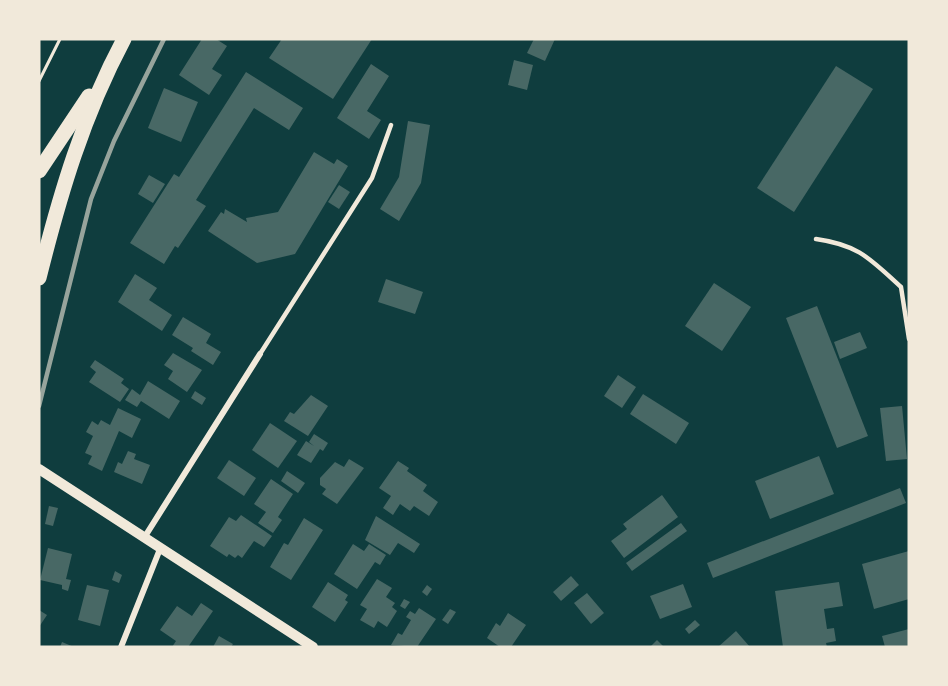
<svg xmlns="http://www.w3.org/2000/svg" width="948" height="686" font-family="Overpass,sans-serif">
<rect width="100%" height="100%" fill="#0f3d3e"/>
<g fill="#486865">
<polygon points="202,39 216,39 227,46 212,69 222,75 209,95 179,75"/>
<polygon points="282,39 372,39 333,99 269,58"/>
<polygon points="534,39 555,39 545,61 527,53"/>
<polygon points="514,60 533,65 527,90 508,85"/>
<polygon points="371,64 389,76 367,111 381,120 369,139 337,118"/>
<polygon points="836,66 873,89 794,212 757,188"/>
<polygon points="246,72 303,108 289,130 254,108 196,200 206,206 178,248 175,246 164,264 130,243 174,174 179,177"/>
<polygon points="164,88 198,102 181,142 148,128"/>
<polygon points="408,121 430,125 421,183 399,221 380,209 399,177"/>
<polygon points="314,152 334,164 337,159 348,166 295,254 257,263 208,231 221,212 224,214 225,209 247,222 246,218 278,212"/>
<polygon points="149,175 165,184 153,203 138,194"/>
<polygon points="339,185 350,192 339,209 328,202"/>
<polygon points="135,274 157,288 149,300 172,315 162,331 118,302"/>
<polygon points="386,279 423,292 415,314 378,302"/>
<polygon points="714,283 751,307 722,351 685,326"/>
<polygon points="817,306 868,436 837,448 786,318"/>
<polygon points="183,317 211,334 206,343 221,352 213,365 191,351 193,348 172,335"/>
<polygon points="860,332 867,348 840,359 834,342"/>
<polygon points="173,353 202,370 187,392 168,379 173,371 164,365"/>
<polygon points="95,360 124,379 121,383 129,389 120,402 89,382 96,372 90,367"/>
<polygon points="618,375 636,387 622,408 604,396"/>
<polygon points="148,381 180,401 169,419 141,401 137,407 125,400 132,389 140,395"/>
<polygon points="195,391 206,398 202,405 191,398"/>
<polygon points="643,394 689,423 676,444 630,414"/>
<polygon points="311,395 328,406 308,436 284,421 290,412 294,414"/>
<polygon points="902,406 907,459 886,461 880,408"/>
<polygon points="118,408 141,419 132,438 119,431 102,471 88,464 92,456 85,453 93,436 86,432 92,421 98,425 101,420 110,425"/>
<polygon points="270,423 297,441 278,468 252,450"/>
<polygon points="314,434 328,443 323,451 320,449 311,463 297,455 306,441 314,446 309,442"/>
<polygon points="128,451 136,454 134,459 150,465 142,484 114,472 118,462 122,464"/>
<polygon points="819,456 834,494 770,519 755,481"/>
<polygon points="349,459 364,468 337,504 322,494 326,489 320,485 320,478 335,462 344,467"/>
<polygon points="229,460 256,478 244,496 217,478"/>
<polygon points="398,461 409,468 407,471 427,485 423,491 438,502 429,516 414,506 410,511 400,504 393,515 383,508 391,496 379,488"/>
<polygon points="287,471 305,483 298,493 281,481"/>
<polygon points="271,479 293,494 278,517 282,520 273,533 258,523 266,512 254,504"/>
<polygon points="900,488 906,503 713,578 707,563"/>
<polygon points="662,495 678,517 624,558 611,541 627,529 623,524"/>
<polygon points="49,506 58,508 53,526 45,524"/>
<polygon points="241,515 272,536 264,547 254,541 242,558 238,555 235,558 229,554 227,557 210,546 229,517 236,521"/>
<polygon points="376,516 420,544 414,553 398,543 390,555 365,540"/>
<polygon points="304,518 323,530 291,580 270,567 284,543 288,545"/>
<polygon points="681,523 687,531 632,571 626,563"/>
<polygon points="353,544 364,551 369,544 386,555 380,565 375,562 357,589 334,574"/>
<polygon points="48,548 72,554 66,579 71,580 68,591 62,589 62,585 40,580"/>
<polygon points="909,551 909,599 874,609 862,564"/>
<polygon points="115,571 122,575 119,583 112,580"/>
<polygon points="571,576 579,585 561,601 553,592"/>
<polygon points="377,579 392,588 386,597 395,603 392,607 397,611 387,627 378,621 374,628 360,620 367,609 360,605"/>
<polygon points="328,582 348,595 345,600 348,602 335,622 312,607"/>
<polygon points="839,582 843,606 824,609 827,629 834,628 836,641 826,643 827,647 783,647 775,591"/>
<polygon points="683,584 692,607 660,619 650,596"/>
<polygon points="87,585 109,590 100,626 78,620"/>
<polygon points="427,585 432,589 427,596 422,592"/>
<polygon points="587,593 604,613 591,624 574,603"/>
<polygon points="404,599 410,602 405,609 400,606"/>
<polygon points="201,603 213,611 188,647 172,647 176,641 160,630 177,606 192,616"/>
<polygon points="419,608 436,619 417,647 391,645 398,633 402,635 411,620 406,617 410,611 415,614"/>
<polygon points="450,609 456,612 448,624 442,620"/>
<polygon points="39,610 47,615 39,627"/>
<polygon points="508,613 526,625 511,647 500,647 487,638 496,623 500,626"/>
<polygon points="695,620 700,625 689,634 685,629"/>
<polygon points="909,629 909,647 885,647 882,636"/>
<polygon points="736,631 750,647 718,647"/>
<polygon points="219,636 233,644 231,647 213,647"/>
<polygon points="657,640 664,647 650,647"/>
<polygon points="62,642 74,647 60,647"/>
</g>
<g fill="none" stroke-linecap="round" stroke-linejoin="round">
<polyline stroke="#f1e9da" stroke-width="3" points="39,81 60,39"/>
<g stroke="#f1e9da" stroke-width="4.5">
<path d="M816,239C859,245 870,259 901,287L909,339"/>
<polyline points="260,354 372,178 391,125"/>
</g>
<g stroke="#f1e9da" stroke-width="6">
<polyline points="144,538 260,354"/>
<polyline points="121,647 160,549"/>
</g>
<polyline stroke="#f1e9da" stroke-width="10" points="39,469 313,647"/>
<g stroke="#f1e9da" stroke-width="15">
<polyline points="39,171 89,96"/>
<path d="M39,278C60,194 83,116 124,39"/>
</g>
<polyline stroke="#97a49c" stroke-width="4.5" points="39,406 91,199 114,141 164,39"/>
</g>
<rect width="948" height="686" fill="none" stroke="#f1e9da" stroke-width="81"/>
</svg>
